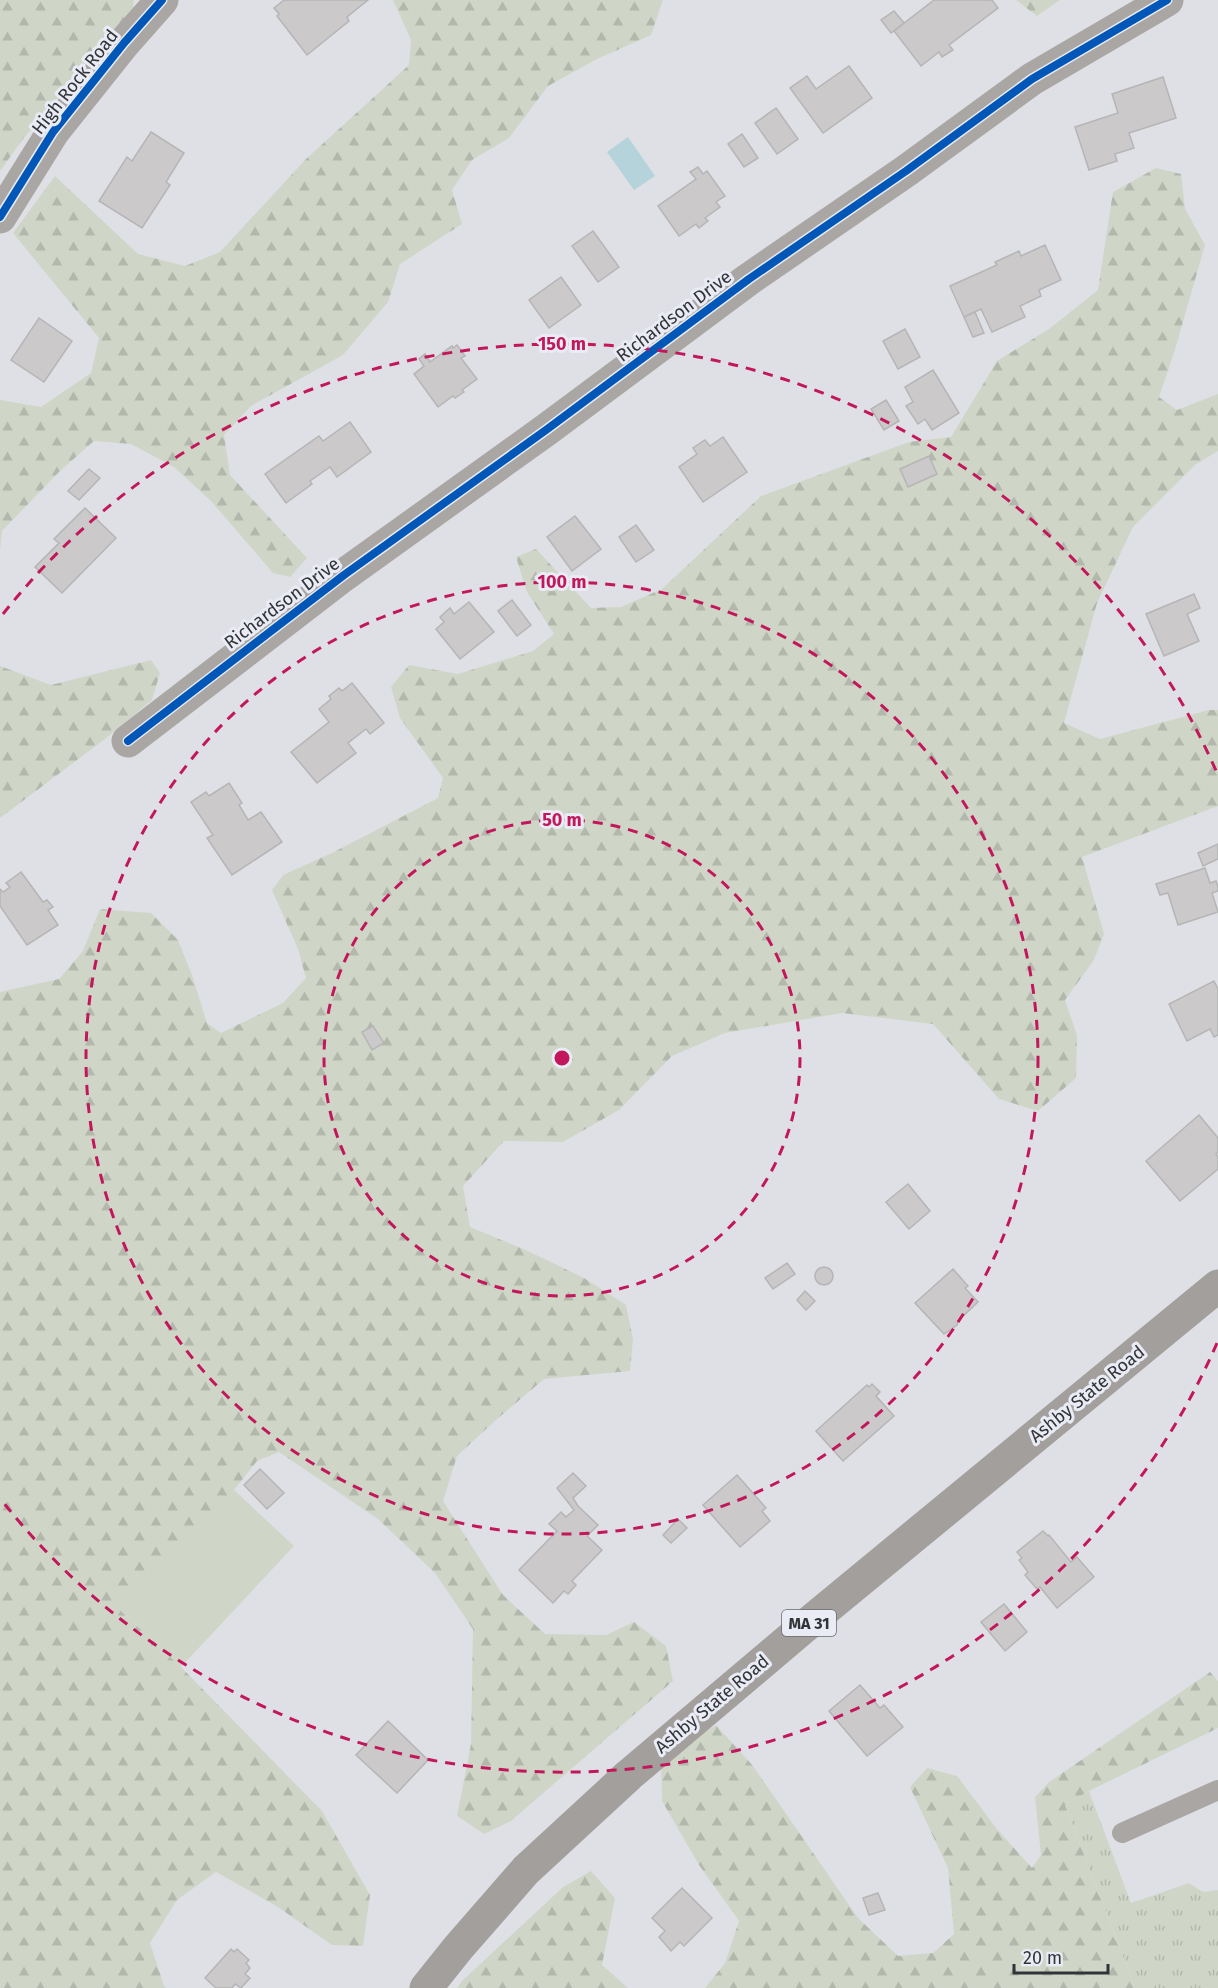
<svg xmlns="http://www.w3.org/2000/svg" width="1218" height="1988" font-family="'Fira Sans',sans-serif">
<defs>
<pattern id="grass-tufts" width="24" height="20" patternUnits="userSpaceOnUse" patternTransform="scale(1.5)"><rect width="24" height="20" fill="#d0d6c7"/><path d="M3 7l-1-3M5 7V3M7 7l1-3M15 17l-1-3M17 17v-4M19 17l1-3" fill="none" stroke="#b3b8ac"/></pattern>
<pattern id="forest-firs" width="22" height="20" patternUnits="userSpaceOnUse" patternTransform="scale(1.5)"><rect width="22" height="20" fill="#d0d6c7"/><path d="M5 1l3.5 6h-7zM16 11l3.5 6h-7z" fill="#b3b8ac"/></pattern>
</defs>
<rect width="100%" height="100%" fill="#dfe0e5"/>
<polygon fill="url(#grass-tufts)" points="1089,1791 1131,1903 1189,1883 1203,1892 1218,1890 1218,1988 1135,1988 1065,1805"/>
<g fill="url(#forest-firs)">
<polygon points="0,0 134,0 133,8 23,139 0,171"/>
<polygon points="393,0 663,0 651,35 597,59 548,86 509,138 472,160 452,190 462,224 400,264 388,302 343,355 251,406 224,435 230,475 307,558 290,577 273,573 211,501 174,467 131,444 94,441 60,471 2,531 0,550 0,400 41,407 91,373 99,338 13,233 55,176 138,254 185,266 220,252 306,159 409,65 411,40"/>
<polygon points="1016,0 1060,0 1037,16"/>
<polygon points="1156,168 1181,174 1185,209 1205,245 1174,353 1159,397 1177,410 1218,394 1218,451 1195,465 1133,527 1097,603 1064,723 1100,739 1209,710 1218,710 1218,806 1082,857 1104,934 1094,960 1065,1000 1077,1035 1076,1078 1038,1111 999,1099 933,1024 842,1013 725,1033 672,1056 619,1110 563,1142 504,1141 463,1186 470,1227 528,1251 584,1278 626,1305 633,1339 630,1371 544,1379 497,1419 457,1456 443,1501 503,1595 545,1634 606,1635 634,1622 666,1646 673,1681 511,1821 484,1834 457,1816 471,1744 473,1629 435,1573 378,1519 279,1452 257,1461 234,1490 121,1611 181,1667 322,1811 370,1895 363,1946 332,1945 278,1907 216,1872 177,1900 150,1943 164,1986 167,1988 0,1988 0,992 59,979 83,951 100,909 151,913 178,940 192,975 207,1023 221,1033 283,1003 306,978 298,949 272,890 283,875 334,852 438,798 443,778 400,718 391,687 409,665 458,674 533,651 554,634 527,592 516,557 536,549 591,608 621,607 662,589 761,496 909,442 951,437 997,361 1049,329 1098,290 1113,192"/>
<polygon points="151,660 160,673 152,700 105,739 0,818 0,666 51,685"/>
<polygon points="1210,1672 1218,1681 1218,1728 1089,1791 1065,1805 1135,1988 705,1988 725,1963 739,1921 699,1865 662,1801 661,1759 716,1725 753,1766 858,1918 898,1956 933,1953 954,1934 948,1868 910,1787 927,1768 957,1776 997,1829 1032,1868 1041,1855 1035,1797 1049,1782"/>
<polygon points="591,1871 615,1898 602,1965 628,1988 457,1988 462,1981 563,1887"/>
</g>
<polygon fill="#d0d6c7" points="234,1490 294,1546 181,1667 120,1610"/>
<polygon fill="#b5d3da" points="628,137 655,176 634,190 607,152"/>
<g fill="#cbc9ca" stroke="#b6b5b6" stroke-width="1.5">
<polygon points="284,0 368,0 347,17 349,21 307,55 277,16 279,14 274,8"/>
<polygon points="934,0 992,0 998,8 949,45 953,50 942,57 939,52 921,66 894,31"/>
<polygon points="894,11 904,23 891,33 881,20"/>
<polygon points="849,66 872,98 823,133 790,88 807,76 816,89"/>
<polygon points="1163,77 1176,118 1129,133 1134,148 1115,154 1117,161 1089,170 1075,127 1118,113 1112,94"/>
<polygon points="776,108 798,139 777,154 755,123"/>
<polygon points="151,132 184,153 166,182 170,185 142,228 99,201 127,157 132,161"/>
<polygon points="742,134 758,158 744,167 728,144"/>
<polygon points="698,167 703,174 707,171 725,196 716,202 720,207 705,218 708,221 699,228 696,224 679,236 658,206 696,179 690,172"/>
<polygon points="593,231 619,267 598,282 572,246"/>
<polygon points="1045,245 1061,280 1039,290 1041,296 1020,306 1025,317 992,332 981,309 964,317 950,286 997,265 995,262 1019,251 1021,256"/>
<polygon points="561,277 581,305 549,328 529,300"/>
<polygon points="975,312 984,333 973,337 964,317"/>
<polygon points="39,318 72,341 44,382 11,360"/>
<polygon points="905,329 920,357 898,369 883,341"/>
<polygon points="457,345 465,356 461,358 477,379 462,390 464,392 455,398 453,396 438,407 414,374 424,366 419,359 425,354 430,362 452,346 453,348"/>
<polygon points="933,370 959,413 932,430 925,419 918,424 906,406 913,402 905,387"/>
<polygon points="886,400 899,421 884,430 871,409"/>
<polygon points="350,422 371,452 337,477 330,467 310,481 312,484 286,503 265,474 319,436 323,441"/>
<polygon points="723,437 747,472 703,502 679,467 697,454 693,448 705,440 710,446"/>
<polygon points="929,456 937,474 908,487 900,469"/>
<polygon points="89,469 100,478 79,500 68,491"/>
<polygon points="85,508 116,538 62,593 35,567 59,543 54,539"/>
<polygon points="575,516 601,549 572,571 547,537"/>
<polygon points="636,525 654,550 636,562 619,537"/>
<polygon points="1194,594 1200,608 1187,614 1199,641 1164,656 1146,614"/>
<polygon points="512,600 531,625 517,636 498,611"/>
<polygon points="469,602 494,632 460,659 436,629 444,622 440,617 450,608 454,614"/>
<polygon points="352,683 384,723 370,734 366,729 348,743 356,753 317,783 291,752 329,722 319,709 331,699 329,696 339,688 342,691"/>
<polygon points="229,783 242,803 239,805 248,820 261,812 282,842 232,875 207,838 213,835 191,802 206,792 209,796"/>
<polygon points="1218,844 1218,859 1203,866 1198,853"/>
<polygon points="1205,868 1210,883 1216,881 1218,887 1218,891 1212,893 1218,912 1178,925 1168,893 1160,895 1156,884"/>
<polygon points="21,872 43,902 47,900 53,907 48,910 58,925 27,945 0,906 0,889 3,892 10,887 6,883"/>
<polygon points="1214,981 1218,989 1218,1035 1214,1037 1210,1029 1187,1041 1169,1004"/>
<polygon points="373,1026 384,1043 372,1050 362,1032"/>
<polygon points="1199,1115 1218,1138 1218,1152 1216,1154 1218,1157 1218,1169 1180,1201 1146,1161"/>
<polygon points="908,1184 930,1211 909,1229 886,1202"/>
<polygon points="787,1263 795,1274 773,1289 765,1278"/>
<circle cx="824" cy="1276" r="9"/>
<polygon points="953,1269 968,1286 965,1288 978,1302 958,1321 957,1325 944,1334 915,1303"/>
<polygon points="805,1291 815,1301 806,1310 797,1300"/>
<polygon points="872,1384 880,1392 876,1396 894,1416 843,1461 816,1431 867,1385 869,1387"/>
<polygon points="260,1469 284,1493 267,1509 244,1485"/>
<polygon points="573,1473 586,1486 573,1498 578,1506 598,1525 587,1536 602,1550 572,1581 576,1585 568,1594 564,1591 553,1603 519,1570 557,1531 549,1524 561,1512 566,1517 574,1510 557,1488"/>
<polygon points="737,1475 766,1508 762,1511 770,1521 740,1547 703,1505"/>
<polygon points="678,1519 687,1528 671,1543 663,1535"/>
<polygon points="1043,1531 1048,1536 1049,1535 1071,1562 1077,1557 1094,1577 1057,1608 1040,1587 1037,1589 1025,1575 1028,1572 1019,1560 1022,1558 1017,1552"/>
<polygon points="1004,1604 1027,1632 1005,1651 981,1622"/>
<polygon points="860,1685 880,1708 884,1705 903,1727 867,1756 829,1711"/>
<polygon points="388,1721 428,1760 397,1793 356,1755"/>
<polygon points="682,1888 712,1918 684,1946 680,1942 671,1951 659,1937 665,1931 652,1918"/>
<polygon points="878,1893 885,1910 869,1915 863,1898"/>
<polygon points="231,1949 234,1952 237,1949 249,1960 246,1963 250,1968 245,1974 250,1978 241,1988 235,1984 232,1988 216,1988 205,1978"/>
</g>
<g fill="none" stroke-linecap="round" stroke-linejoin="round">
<polyline stroke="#a9a6a4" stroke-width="20" points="1122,1833 1218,1790"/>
<g stroke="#a9a6a4" stroke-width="33">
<polyline points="0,217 53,132 124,43 162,0"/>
<polyline points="128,741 344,575 546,430 749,279 906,171 1032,79 1167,0"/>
</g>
<polyline stroke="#a39f9c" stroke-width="33" points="426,1988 458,1948 526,1870 629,1775 817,1616 1218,1286"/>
<g stroke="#e9ebf5" stroke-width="11">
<g id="cycleway">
<polyline points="0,217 53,132 124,43 162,0"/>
<polyline points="128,741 344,575 546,430 749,279 906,171 1032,79 1167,0"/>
</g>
</g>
<use href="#cycleway" stroke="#0057b8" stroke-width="8"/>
</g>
<g fill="none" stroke="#c2185b" stroke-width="3" stroke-dasharray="10 8">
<circle cx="562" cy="1058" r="238"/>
<circle cx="562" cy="1058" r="476"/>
<path d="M1217 1343A714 714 0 0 1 3 1502M3 614A714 714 0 0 1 1217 773"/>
</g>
<g text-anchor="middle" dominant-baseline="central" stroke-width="6" stroke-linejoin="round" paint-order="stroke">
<rect fill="#e9ebf5" stroke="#6a6b71" stroke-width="1.5" x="782" y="1610" width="54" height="26" rx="4.5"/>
<g font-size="16" font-weight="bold" fill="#333438">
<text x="809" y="1623">MA 31</text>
</g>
<g font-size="18" fill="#333438" stroke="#e9ebf5">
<text transform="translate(75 82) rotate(-52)">High Rock Road</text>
<text transform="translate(674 316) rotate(-37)">Richardson Drive</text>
<text transform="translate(282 603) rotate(-37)">Richardson Drive</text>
<text transform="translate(1087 1394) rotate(-39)">Ashby State Road</text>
<text transform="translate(712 1704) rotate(-40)">Ashby State Road</text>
</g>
</g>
<circle cx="562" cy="1058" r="9" fill="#c2185b" stroke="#e9ebf5" stroke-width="3"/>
<g font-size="18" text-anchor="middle" font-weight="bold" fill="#c2185b" stroke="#e9ebf5" stroke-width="6" stroke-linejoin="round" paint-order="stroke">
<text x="562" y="350">150 m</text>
<text x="562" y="588">100 m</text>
<text x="562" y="826">50 m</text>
</g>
<path d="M1014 1964v9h94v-9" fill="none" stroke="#333438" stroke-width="3"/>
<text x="1023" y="1964" font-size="18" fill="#333438" stroke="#e9ebf5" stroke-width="4.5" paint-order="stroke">20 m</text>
</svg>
